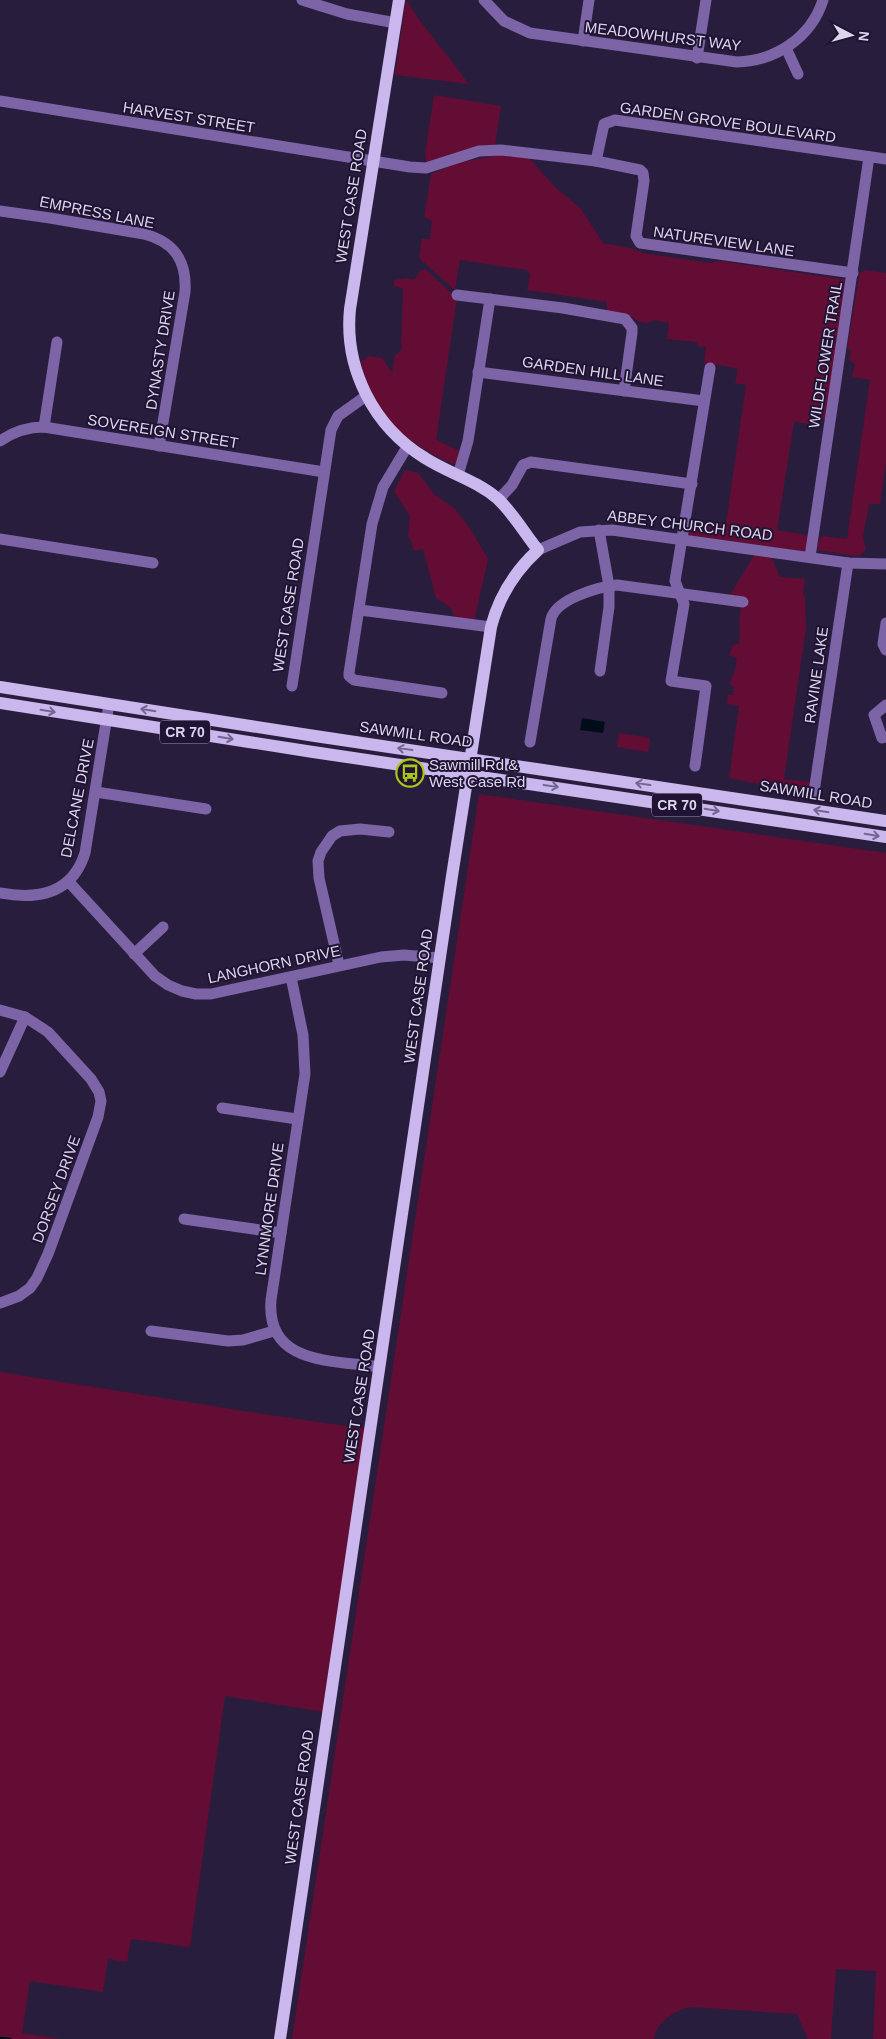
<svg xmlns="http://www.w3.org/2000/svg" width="886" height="2039" font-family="Helvetica,sans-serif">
<rect width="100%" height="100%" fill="#291d3e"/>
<g fill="#630d34">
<polygon points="406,0 420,21 469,84 395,75"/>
<polygon points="434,95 501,106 495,145 427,166 425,154"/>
<polygon points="498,155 529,158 556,188 581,209 603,243 630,248 643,253 710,263 720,261 846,280 826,419 817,417 816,425 794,422 777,530 810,536 807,552 688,535 690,520 726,524 746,385 735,383 738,369 721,365 704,364 706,347 697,346 697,342 667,339 669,323 654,320 648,323 640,322 625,314 607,312 607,302 527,290 530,275 527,270 460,260 455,290 419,258 422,239 430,239 432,221 424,217 431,174 458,163"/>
<path d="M421,270H426L457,298L436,440L462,452L458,466C420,451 385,426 367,388C364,380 363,370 361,362L368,356L382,358L392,373L395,356L403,348L401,345L403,288L394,286V280L408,278L414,280Z"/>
<polygon points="864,270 886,273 886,462 880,504 869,504 863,537 866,549 861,555 855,556 817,550 819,539 823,536 847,539 870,380 852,377 855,364 849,360 851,350 847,348 860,272 863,272"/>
<polygon points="405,470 418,473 434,494 454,508 469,527 488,559 474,621 455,618 451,608 436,598 423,549 414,551 411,541 408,536 410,516 394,491"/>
<path d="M755,554H770L780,577L805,579L803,594L805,597L806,628L784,779L810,782L809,794L729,778L739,706L727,704L728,695H733L734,687L729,684L734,674L737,658L729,655L733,645L739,644C742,627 736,617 744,601L730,595Z"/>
<polygon points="619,733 650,738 648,752 617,747"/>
<path d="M479,794L886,853V2039H873L876,1971L836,1969L831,2039H808L797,2014L690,2007C674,2011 656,2022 654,2039H292Z"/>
<polygon points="0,1372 263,1414 367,1429 324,1712 225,1696 190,1947 131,1939 127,1962 108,1959 103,1992 30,1981 22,2033 60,2039 0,2039"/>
</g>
<polygon fill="#000d18" points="582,718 605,722 603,733 580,730"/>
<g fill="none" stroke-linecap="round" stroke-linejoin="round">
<polyline stroke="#000d18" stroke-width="2.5" points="0,2038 10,2039"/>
<g stroke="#7c64a6" stroke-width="11">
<polyline points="302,0 347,14 396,23"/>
<path d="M484,0L504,21L530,33L737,62C775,61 811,38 823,0"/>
<polyline points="583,41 589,0"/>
<polyline points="786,48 798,74"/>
<polyline points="697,58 706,0"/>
<polyline points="0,101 410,167 426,168 479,151 501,150 596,161 640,170 643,173 644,181 636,236 640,243 853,273"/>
<polyline points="596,161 604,124 615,120 886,159"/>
<path d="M0,211L50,218L144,234C175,242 187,261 185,292L159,446"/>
<polyline points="457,295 563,308 625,319 632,328 632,333 624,391"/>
<polyline points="478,372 704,401"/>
<polyline points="44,427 57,342"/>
<path d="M0,441C13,432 28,427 44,427L324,472"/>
<polyline points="407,447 383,487 372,524 349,673 349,676 354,680 442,693"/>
<polyline points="458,475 468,441 490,299"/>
<polyline points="499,499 512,485 523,465 531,462 692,484"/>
<polyline points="599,530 609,586 609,607 600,671"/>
<polyline points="0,539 153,563"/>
<polyline points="538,550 580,532 612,530 848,563 886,564"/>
<polyline points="810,557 869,157"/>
<polyline points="360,610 491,627"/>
<polyline points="886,623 883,644 886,650"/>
<polyline points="292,686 331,430 338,416 366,396"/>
<polyline points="886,705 874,715 882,738 886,737"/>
<path d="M530,742L551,619C556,599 598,587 617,585L743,602"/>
<polyline points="695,766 706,686 671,681 684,604 675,581 710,368"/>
<polyline points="96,792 206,809"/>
<polyline points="814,792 848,563"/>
<polyline points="68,881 155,976 168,985 182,991 196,994 211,994 381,957 404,955 440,958"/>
<path d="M0,893C38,900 72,894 85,853L109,704"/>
<polyline points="134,954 163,927"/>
<polyline points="339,965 319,878 318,861 321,852 332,836 340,831 360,829 389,832"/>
<path d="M291,977L303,1035L305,1074L271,1300C266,1365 332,1360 379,1367"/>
<polyline points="0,1010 25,1017 48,1032 91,1079 99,1092 101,1101 98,1117 48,1254 37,1278 30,1288 19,1296 0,1303"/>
<polyline points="0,1072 25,1017"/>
<polyline points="222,1108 297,1119"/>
<polyline points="184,1219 281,1233"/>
<polyline points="151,1331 228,1341 243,1340 274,1331"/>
</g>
<g stroke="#c9b7ed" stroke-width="12">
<polyline points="0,687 315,736 886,821"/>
<polyline points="0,703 313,752 886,837"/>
<path d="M280,2039L452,876L491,627C499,596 514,572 538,550C525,534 513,513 498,499C476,480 448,473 425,458C374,427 344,369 350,309L399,0"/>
</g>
</g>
<defs><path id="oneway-shaft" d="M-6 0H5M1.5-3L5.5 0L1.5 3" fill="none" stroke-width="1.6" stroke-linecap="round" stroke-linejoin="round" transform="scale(1.25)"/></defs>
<g stroke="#746590">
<use href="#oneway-shaft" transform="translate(148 710) rotate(-171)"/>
<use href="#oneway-shaft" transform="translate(48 711) rotate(9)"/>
<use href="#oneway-shaft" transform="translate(226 738) rotate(9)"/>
<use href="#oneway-shaft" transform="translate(405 749) rotate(-172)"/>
<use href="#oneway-shaft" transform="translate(643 784) rotate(-172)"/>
<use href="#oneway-shaft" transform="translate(551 786) rotate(8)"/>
<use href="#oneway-shaft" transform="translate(712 810) rotate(9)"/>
<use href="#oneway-shaft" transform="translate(821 811) rotate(-171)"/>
<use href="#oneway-shaft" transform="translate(872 835) rotate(9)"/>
</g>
<defs>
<g id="bus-ring" transform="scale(1.4375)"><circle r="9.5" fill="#201333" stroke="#aac718" stroke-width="1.5"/><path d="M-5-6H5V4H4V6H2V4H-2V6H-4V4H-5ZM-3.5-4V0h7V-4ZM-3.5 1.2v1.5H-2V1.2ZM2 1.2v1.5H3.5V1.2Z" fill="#aac718"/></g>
</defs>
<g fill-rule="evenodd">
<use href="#bus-ring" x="410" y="773"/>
</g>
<g text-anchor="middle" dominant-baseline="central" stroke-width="4" stroke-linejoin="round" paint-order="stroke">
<g fill="#201333" stroke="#a49cb4" stroke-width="1">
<rect x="160" y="720.5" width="50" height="23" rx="4"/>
<rect x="652" y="793.5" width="50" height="23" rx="4"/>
</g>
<g font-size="14" font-weight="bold" fill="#dcd6ec">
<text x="185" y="732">CR 70</text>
<text x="677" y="805">CR 70</text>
</g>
<g font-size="15" fill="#dcd6ec" stroke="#201333">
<text transform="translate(663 36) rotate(7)">MEADOWHURST WAY</text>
<text transform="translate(189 117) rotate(9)">HARVEST STREET</text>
<text transform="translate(728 122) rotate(8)">GARDEN GROVE BOULEVARD</text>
<text transform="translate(351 196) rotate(-81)">WEST CASE ROAD</text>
<text transform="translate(97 212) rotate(11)">EMPRESS LANE</text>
<text transform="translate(724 241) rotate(8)">NATUREVIEW LANE</text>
<text transform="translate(160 350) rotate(-81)">DYNASTY DRIVE</text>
<text transform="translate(825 355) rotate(-81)">WILDFLOWER TRAIL</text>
<text transform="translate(593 371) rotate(8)">GARDEN HILL LANE</text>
<text transform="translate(163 431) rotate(9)">SOVEREIGN STREET</text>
<text transform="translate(690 525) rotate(7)">ABBEY CHURCH ROAD</text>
<text transform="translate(288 605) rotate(-81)">WEST CASE ROAD</text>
<text transform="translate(816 675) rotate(-82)">RAVINE LAKE</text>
<text transform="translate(416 734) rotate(8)">SAWMILL ROAD</text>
<text transform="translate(816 794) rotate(9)">SAWMILL ROAD</text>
<text transform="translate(77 798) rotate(-79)">DELCANE DRIVE</text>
<text transform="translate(274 964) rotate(-12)">LANGHORN DRIVE</text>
<text transform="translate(418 996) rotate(-82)">WEST CASE ROAD</text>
<text transform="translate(56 1189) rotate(-70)">DORSEY DRIVE</text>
<text transform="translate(269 1209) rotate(-82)">LYNNMORE DRIVE</text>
<text transform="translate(359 1396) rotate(-81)">WEST CASE ROAD</text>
<text transform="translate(299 1797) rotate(-82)">WEST CASE ROAD</text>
</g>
<g font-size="15" fill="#dcd6ec" stroke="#201333" text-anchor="start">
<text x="429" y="764">Sawmill Rd &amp;<tspan x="429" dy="17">West Case Rd</tspan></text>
</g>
</g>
<g transform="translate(851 35) rotate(96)" stroke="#201333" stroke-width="4" paint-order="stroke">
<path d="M0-4L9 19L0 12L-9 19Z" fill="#dcd6ec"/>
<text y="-8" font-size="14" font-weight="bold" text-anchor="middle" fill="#dcd6ec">N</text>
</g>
</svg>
